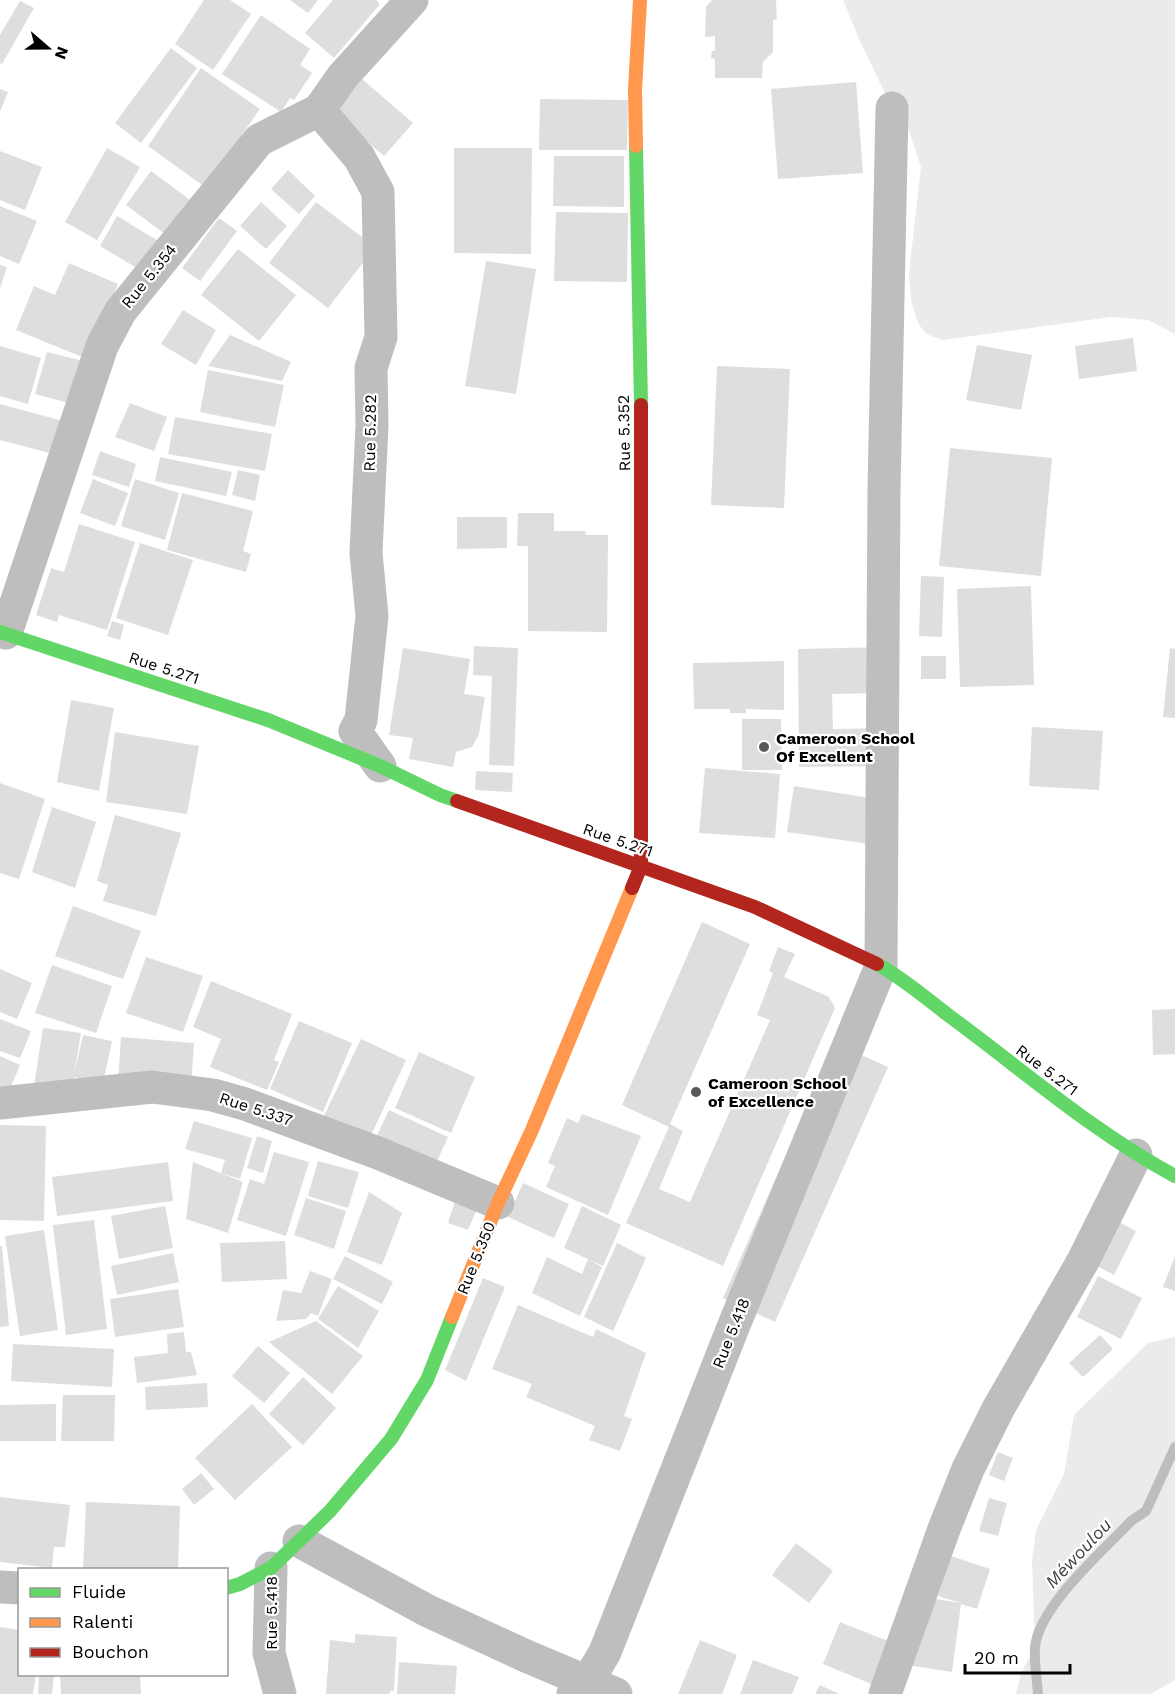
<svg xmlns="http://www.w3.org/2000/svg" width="1175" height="1694" font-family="'Work Sans',sans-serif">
<rect width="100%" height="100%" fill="#fff"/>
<g fill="#ebebeb">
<path d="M843,0H1175V334L1148,320L1111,317L943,340C939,338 933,337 929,335C912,325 910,291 909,273L921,167L905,119L892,108L859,39Z"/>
<polygon points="1175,1337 1175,1680 1151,1694 1016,1694 1021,1673 1035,1647 1032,1561 1036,1530 1064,1474 1074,1415 1148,1343"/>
</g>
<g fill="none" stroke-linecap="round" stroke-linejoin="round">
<path stroke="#bdbdbd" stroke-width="10" d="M1038,1694C1037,1679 1034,1663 1035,1648C1038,1607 1103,1551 1131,1521L1146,1511L1175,1447"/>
</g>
<g fill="#dedede">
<polygon points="204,0 230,0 251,14 213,70 175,44"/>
<polygon points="290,0 318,0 308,13"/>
<polygon points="333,0 376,0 380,4 334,58 305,33"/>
<polygon points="712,0 776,0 777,19 773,20 773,52 763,62 762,78 715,78 715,59 711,58 712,51 715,51 715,36 705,37 706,7"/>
<polygon points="20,1 34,8 2,64 0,63 0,35"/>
<polygon points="261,15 310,49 300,65 312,73 294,100 290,98 281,112 222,74"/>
<polygon points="171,48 197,68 141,143 115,123"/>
<polygon points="201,68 260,109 205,187 148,146"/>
<polygon points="362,79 413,123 384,156 333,112"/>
<polygon points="856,82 863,173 778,179 771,89"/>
<polygon points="0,89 8,92 0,112"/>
<polygon points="540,99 628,100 627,150 539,150"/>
<polygon points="107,148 140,167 97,240 65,222"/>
<polygon points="454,148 532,148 531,254 454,253"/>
<polygon points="0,151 42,167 25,210 0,200"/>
<polygon points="554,156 624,156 624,207 553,206"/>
<polygon points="288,170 315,196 299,214 271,189"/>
<polygon points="151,171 194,203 169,237 126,205"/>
<polygon points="261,202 287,226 266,249 240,226"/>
<polygon points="316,202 375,247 328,308 269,263"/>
<polygon points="0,206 37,221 19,264 0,256"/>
<polygon points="556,212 628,213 627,282 554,281"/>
<polygon points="117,216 165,245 147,274 100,246"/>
<polygon points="219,218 237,231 200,281 182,268"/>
<polygon points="238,249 296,295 259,341 201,295"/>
<polygon points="486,261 536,269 516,394 465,386"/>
<polygon points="69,263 118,284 87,359 16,330 34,286 55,295"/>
<polygon points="0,265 7,267 0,288"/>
<polygon points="183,310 216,330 196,365 161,344"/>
<polygon points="230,335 291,362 282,381 208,366"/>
<polygon points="1133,338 1137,371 1079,379 1075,346"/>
<polygon points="977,345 1032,355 1021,410 966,400"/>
<polygon points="0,346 41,358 28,404 0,396"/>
<polygon points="47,352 91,363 80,406 35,394"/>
<polygon points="717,366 790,369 784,508 711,505"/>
<polygon points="208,370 284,385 275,427 200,412"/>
<polygon points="130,403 167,417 154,451 115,437"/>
<polygon points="0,404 74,424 65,457 0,440"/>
<polygon points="175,417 272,434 265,471 168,454"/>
<polygon points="950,448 1052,458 1041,576 939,566"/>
<polygon points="100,451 136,464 129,487 92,475"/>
<polygon points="160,457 232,472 226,496 155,481"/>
<polygon points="238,470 260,475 255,501 232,495"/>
<polygon points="93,479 128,493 115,526 80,513"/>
<polygon points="135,479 179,493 165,540 121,526"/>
<polygon points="182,493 253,511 243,551 251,554 246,572 167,550"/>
<polygon points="518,513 554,513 554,531 585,531 586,535 608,535 607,632 528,631 528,546 517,546"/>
<polygon points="457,517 507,517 507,548 457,549"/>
<polygon points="79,524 135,542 107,630 59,615 57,622 36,615 51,568 64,572"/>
<polygon points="140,543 193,560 168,635 116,618"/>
<polygon points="921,576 944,577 942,637 919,636"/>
<polygon points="1031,586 1034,685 960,687 957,589"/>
<polygon points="112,621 124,625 120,640 107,636"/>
<polygon points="474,646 518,648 514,766 489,765 492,676 473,675"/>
<polygon points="888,647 889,693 832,694 833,729 888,728 888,766 799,767 798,649"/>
<polygon points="403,648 470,659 464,694 485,697 479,734 472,747 456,752 453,767 409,759 413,738 389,735"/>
<polygon points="1170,648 1175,649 1175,718 1163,717"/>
<rect x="921" y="656" width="25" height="23"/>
<polygon points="784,661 784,710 746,709 746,713 730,713 730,709 694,709 693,663"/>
<polygon points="71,700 114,708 99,791 57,782"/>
<polygon points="742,719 781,719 782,770 742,770"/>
<polygon points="1032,727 1103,731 1099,790 1029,786"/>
<polygon points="115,732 199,746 187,814 106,802"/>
<polygon points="705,768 780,774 775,838 699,833"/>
<polygon points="476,771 513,773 512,792 475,790"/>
<polygon points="0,783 45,799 19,879 0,873"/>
<polygon points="794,786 883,800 876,845 787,832"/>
<polygon points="52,807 96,822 75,888 32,872"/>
<polygon points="115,815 181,833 156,916 103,901 108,885 97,881"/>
<polygon points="73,906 141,931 123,979 55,956"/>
<polygon points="702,922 750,944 670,1124 683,1131 659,1189 690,1202 770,1020 757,1015 773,973 769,971 778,947 795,954 784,977 829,997 835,1008 723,1266 626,1223 669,1127 622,1105"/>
<polygon points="146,957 203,976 183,1032 126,1013"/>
<polygon points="52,965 112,986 96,1033 35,1013"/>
<polygon points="0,969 32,983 17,1019 0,1012"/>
<polygon points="211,981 292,1014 274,1060 279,1062 267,1090 210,1067 221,1039 193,1027"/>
<polygon points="1175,1009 1175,1054 1153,1055 1152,1010"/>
<polygon points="0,1019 31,1031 20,1058 0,1051"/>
<polygon points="299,1021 352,1043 323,1112 270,1089"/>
<polygon points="43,1028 81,1033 74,1075 83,1035 112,1041 103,1083 74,1077 71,1092 34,1086"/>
<polygon points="121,1037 194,1043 191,1086 118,1080"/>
<polygon points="361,1039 406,1060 367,1144 321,1122"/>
<polygon points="835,1043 888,1067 775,1322 723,1298"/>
<polygon points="419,1052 475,1077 451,1133 395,1108"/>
<polygon points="0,1056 20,1065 8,1094 0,1090"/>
<polygon points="389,1110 448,1137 433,1170 374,1142"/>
<polygon points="582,1114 641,1136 608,1215 546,1187 555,1166 548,1163 567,1118 578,1123"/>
<polygon points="194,1121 252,1138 240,1179 221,1173 225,1160 185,1149"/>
<polygon points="0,1125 46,1126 44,1221 0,1220"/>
<polygon points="257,1136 272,1141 263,1173 247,1168"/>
<polygon points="274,1152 309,1162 286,1236 237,1220 250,1179 264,1184"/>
<polygon points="318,1161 359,1172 348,1208 308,1196"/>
<polygon points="168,1162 173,1201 57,1216 52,1177"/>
<polygon points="193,1162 243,1182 228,1233 186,1219"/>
<polygon points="523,1183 569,1204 554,1238 508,1217"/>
<polygon points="369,1192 402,1213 382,1265 347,1252"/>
<polygon points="306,1198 346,1211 334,1249 294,1235"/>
<polygon points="455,1201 477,1209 468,1230 448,1223"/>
<polygon points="165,1206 173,1248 119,1259 111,1216"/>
<polygon points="582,1206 621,1225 603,1266 564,1248"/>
<polygon points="94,1220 107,1329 66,1335 53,1225"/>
<polygon points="1115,1220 1136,1231 1114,1275 1093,1264"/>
<polygon points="44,1230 58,1330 20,1336 5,1236"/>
<polygon points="285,1241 287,1279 222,1282 220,1243"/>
<polygon points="617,1243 646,1258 613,1331 584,1317"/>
<polygon points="0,1246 2,1246 9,1326 0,1327"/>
<polygon points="173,1253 179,1282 117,1295 111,1266"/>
<polygon points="345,1256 393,1282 382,1304 333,1279"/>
<polygon points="1175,1256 1175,1291 1163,1287"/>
<polygon points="547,1257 582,1274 588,1259 602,1267 580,1316 532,1293"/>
<polygon points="310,1271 332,1279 318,1316 311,1313 306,1319 276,1321 283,1290 301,1293"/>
<polygon points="1098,1276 1142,1298 1121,1339 1077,1317"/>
<polygon points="483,1278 505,1287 466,1381 445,1370"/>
<polygon points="338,1286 379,1311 358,1348 318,1319"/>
<polygon points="178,1289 184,1327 115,1337 110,1299"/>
<polygon points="518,1305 593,1337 596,1329 646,1353 624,1416 632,1419 620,1451 589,1440 595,1426 526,1397 532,1384 492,1369"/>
<polygon points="316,1321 363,1356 332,1394 269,1342"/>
<polygon points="184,1332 186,1352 191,1352 197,1375 137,1383 134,1357 168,1353 167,1334"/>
<polygon points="1100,1335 1113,1349 1083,1377 1069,1363"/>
<polygon points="13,1344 114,1349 112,1387 11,1381"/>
<polygon points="258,1346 290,1373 264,1403 232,1376"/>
<polygon points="303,1377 336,1408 303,1445 269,1414"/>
<polygon points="207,1383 208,1407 146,1410 145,1387"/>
<polygon points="63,1395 115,1395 114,1441 61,1441"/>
<polygon points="56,1404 56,1441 0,1441 0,1405"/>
<polygon points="252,1404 292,1447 235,1500 195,1458"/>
<polygon points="998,1452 1013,1458 1004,1481 989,1475"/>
<polygon points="201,1473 214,1489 194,1505 182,1489"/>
<polygon points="0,1497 70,1505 65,1547 54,1547 52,1568 0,1562"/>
<polygon points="989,1498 1007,1503 998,1536 979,1531"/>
<polygon points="86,1502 180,1506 178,1570 83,1570"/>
<polygon points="796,1543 833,1571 809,1603 772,1575"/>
<polygon points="951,1556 990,1569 977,1609 961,1604 952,1672 907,1665 922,1597 961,1603 938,1596"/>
<polygon points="840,1622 903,1647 886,1690 823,1664"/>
<polygon points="0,1627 20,1630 20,1674 36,1674 33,1694 0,1694"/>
<polygon points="355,1634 397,1637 394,1691 390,1691 390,1694 326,1694 330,1640 355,1643"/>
<polygon points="700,1640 737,1655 722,1694 678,1694"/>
<polygon points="753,1660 799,1677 792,1694 740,1694"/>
<polygon points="399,1662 457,1666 455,1694 397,1694"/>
<polygon points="39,1674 54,1674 52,1694 38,1694"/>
<polygon points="60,1674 140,1674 141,1694 61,1694"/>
<polygon points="820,1685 839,1694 815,1694"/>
</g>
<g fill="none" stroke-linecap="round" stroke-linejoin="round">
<g stroke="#bebebe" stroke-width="33">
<polyline points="319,110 359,157 378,192 381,337 371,368 372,425 366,553 372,616 361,720 355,731 380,766"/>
<polyline points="6,633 102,346 120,312 259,140 319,110 343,76 412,0"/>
<polyline points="0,1103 152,1087 213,1095 245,1104 378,1153 498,1203"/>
<polyline points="299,1541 428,1611 526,1656 616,1694"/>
<polyline points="271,1568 269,1653 280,1694"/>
<polyline points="0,1587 20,1588"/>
<polyline points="573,1694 588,1681 605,1652 734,1325 881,966 884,489 892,108"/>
<polyline points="885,1694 944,1529 968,1469 998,1409 1083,1261 1136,1155"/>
</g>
<g stroke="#63d668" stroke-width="14">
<polyline points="636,146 641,405"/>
<polyline points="0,632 268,720 380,766 440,795 457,801"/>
<path d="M877,964C900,976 927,999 948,1015C1023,1070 1093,1132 1175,1176"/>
<polyline points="226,1588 240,1584 271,1568 330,1511 391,1439 427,1380 452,1317"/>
</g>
<g stroke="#ff974d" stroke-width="14">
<polyline points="636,146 635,90 640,0"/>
<polyline points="452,1317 498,1203 532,1130 632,888"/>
</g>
<g stroke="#b3261e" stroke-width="14">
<polyline points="457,801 755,907 877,964"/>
<polyline points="632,888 641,866 641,405"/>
</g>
</g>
<g fill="#595959" stroke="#fff" stroke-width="2">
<circle cx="764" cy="747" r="6"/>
<circle cx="696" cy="1092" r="6"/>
</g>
<g text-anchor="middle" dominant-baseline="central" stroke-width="4.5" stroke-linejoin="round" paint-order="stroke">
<g font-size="16" fill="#000" stroke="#fff">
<text transform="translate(149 276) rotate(-51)">Rue 5.354</text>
<text transform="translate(370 433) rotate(-89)">Rue 5.282</text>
<text transform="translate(624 433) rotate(-91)">Rue 5.352</text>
<text transform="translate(164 668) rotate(18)">Rue 5.271</text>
<text transform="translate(618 840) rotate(19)">Rue 5.271</text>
<text transform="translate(1047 1070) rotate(37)">Rue 5.271</text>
<text transform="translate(256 1109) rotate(18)">Rue 5.337</text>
<text transform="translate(476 1258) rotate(-68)">Rue 5.350</text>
<text transform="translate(731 1333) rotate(-68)">Rue 5.418</text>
<text transform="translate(271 1613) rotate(-90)">Rue 5.418</text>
</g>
<g font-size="16" font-weight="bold" fill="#000" stroke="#fff" text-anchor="start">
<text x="776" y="738">Cameroon School<tspan x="776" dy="18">Of Excellent</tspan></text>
<text x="708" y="1083">Cameroon School<tspan x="708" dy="18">of Excellence</tspan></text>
</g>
<g font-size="18" font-style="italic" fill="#424242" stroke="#fff">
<text transform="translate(1078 1553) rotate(-47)">Méwoulou</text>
</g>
</g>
<rect x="18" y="1568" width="210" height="108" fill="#ffffff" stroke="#999999" stroke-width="1.5"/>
<rect x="30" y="1588" width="30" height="9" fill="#63d668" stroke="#999999" stroke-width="1.5"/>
<text x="72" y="1598" font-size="18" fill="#000000">Fluide</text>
<rect x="30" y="1618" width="30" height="9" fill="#ff974d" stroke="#999999" stroke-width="1.5"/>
<text x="72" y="1628" font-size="18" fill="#000000">Ralenti</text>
<rect x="30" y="1648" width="30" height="9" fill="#b3261e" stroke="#999999" stroke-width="1.5"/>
<text x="72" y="1658" font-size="18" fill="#000000">Bouchon</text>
<g transform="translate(48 48) rotate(110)" stroke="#ffffff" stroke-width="4.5" paint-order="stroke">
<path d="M0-4.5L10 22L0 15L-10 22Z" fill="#000000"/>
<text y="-9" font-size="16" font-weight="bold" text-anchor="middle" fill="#000000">N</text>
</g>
<path d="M965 1664v9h105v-9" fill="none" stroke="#000000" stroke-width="3"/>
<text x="974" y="1664" font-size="18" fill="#000000" stroke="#ffffff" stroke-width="4.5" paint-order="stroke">20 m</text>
</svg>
